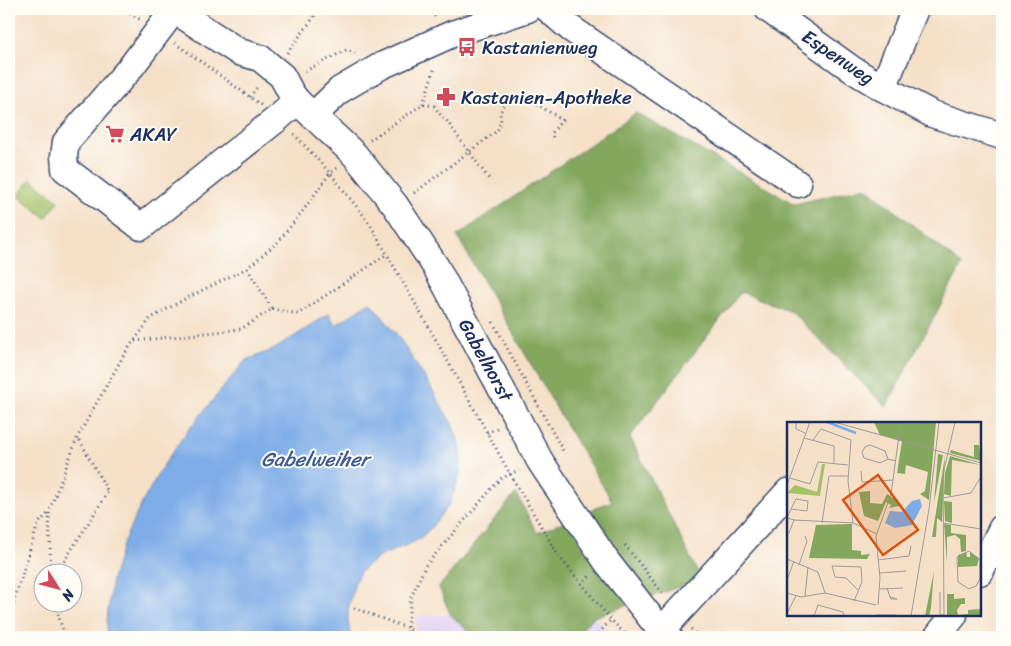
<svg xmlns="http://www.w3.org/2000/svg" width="1011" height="646" font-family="Sriracha,sans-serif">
<rect width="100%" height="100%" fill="#fdfcf7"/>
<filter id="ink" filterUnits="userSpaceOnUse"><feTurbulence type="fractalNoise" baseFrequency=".02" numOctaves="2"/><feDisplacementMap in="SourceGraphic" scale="10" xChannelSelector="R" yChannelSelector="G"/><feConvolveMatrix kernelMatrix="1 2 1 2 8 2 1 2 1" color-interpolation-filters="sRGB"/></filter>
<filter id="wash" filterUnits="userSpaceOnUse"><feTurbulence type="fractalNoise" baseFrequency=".0096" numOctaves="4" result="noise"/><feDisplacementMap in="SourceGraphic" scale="20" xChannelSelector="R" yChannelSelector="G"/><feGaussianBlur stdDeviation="1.12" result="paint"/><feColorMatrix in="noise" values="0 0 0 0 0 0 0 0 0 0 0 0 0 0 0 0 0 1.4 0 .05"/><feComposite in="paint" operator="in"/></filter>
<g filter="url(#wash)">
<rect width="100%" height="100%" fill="#f5e0c7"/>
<g fill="#e2d4f3">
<polygon points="450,614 474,637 476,637 417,637 416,616"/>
<polygon points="594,617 614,637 574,637"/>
</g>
<polygon fill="#a4c169" stroke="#607864" points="31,179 59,201 46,218 18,196"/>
<polygon fill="#83a75d" stroke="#4f6b5e" points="636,113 795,204 866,187 962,265 886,407 791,311 741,292 630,437 701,579 594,617 574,637 474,637 450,614 439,587 516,493 537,533 612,501 563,420 457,236"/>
<polygon fill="#7dace7" stroke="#4c6ea2" points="370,302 398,336 427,381 452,424 461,448 461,472 449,505 430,529 418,540 381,556 369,564 360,572 355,582 348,610 348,623 352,637 107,637 107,619 112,579 124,541 142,503 161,469 185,434 246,360 273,350 329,314 336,325"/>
</g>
<g filter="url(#ink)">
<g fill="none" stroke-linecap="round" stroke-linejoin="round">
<g stroke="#3c4a6e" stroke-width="29">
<g id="minor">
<polyline points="173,9 239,52 260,58 282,76 291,93 297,101 354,154 395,205 436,267 540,461 607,562 658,627 669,637"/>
<polyline points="548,9 570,28 798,184"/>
<polyline points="768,9 853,70 883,88 932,114 1002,136"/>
<polyline points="174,10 131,67 66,142 64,156 65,169 141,227 278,118 297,101"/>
<polyline points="883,88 915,9"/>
<polyline points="313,116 340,90 381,66 452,34 528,9"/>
<polyline points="980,572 1002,528"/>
<polyline points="662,630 788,492"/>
<polyline points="937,637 954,615"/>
</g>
</g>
<g stroke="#3c4a6e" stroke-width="3" stroke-dasharray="1 4" stroke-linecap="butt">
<polyline points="121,9 141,20"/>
<polyline points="379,9 380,9"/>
<polyline points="427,9 436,17"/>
<polyline points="175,43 261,105"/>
<polyline points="287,53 314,17 314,9"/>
<polyline points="305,71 346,50 355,53"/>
<polyline points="250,97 258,86"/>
<polyline points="423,104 435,67"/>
<polyline points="294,134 330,173 368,221 436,340 510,474 558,555 611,620 628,637"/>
<polyline points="370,140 423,104 434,106 442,117 446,120 489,179"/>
<polyline points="414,193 497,131 501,121 500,113 503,106 521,94 562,120 552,133 553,139"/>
<polyline points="272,309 298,314 387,254"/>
<polyline points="493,322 564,453"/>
<polyline points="135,341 241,329 272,309 247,268"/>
<polyline points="487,433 499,427"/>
<polyline points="625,545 664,595"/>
<polyline points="51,574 49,512 78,436 125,353 151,318 185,299 247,268 278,242 302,212 330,173 337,168"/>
<polyline points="56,574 108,492 78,437"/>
<polyline points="581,584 591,575"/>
<polyline points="56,604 60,621 65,637"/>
<polyline points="354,608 407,628 414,632 419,637"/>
<polyline points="9,617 38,524 49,512"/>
<polyline points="691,629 699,637"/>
<polyline points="408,637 407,628 411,597 426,565 500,479 519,470"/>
<polyline points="596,637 596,636 611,620"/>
</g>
<use href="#minor" stroke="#fff" stroke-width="26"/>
</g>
</g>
<defs>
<g id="bus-bare" transform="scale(1.5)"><path d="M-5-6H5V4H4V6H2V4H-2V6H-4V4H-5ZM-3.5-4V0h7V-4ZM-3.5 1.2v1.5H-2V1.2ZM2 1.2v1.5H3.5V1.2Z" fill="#d1495b" stroke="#fdfcf7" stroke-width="2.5" paint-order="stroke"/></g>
<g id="pharmacy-bare" transform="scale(1.5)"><path d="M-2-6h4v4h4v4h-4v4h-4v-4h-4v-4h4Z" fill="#d1495b" stroke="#fdfcf7" stroke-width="2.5" paint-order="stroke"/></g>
<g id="supermarket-bare" transform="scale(1.5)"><path d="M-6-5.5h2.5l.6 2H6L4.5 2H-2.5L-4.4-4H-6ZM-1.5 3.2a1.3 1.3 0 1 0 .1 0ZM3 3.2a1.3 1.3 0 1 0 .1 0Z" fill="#d1495b" stroke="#fdfcf7" stroke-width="2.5" paint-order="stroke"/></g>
</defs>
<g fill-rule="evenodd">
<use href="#bus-bare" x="467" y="47"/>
<use href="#pharmacy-bare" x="446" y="97"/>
<use href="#supermarket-bare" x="115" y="134"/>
</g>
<g text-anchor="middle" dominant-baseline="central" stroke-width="4" stroke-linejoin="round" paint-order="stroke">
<g font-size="19" fill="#1b2f5e" stroke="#fdfcf7" text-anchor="start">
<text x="482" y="47">Kastanienweg</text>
<text x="461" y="97">Kastanien-Apotheke</text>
<text x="130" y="134">AKAY</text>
</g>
<g font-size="19" fill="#1b2f5e" stroke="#fdfcf7">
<text transform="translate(838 57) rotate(34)">Espenweg</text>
<text transform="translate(486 360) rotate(61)">Gabelhorst</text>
</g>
<g font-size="20" font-style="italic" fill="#3d5b8e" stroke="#fdfcf7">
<text x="315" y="459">Gabelweiher</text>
</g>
</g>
<g transform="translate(787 422)">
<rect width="194" height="194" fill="#f5e0c7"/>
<path d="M35,42H38L33,74L0,71L8,63L30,70Z" fill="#a4c169"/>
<path d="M87,0H149L142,78L133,72L138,69L141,50L119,43L118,52L110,51L115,19L93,13ZM187,23H192L194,39L163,31L164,28L187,35ZM151,32L156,33L126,194L147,81ZM158,34L155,100L150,96L149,115H145ZM163,34L194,43L165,38L164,74L157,72L158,51ZM83,69V81L95,82L100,72L111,79L112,84L102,86L104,83L99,80L91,99L77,94L72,70ZM157,79L165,80V101L158,99ZM65,102V128L74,129V133L83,132L80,137L22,136L29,103ZM157,102L164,103V111L179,113V129L174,130L173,117L168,113L160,115V141ZM179,130L180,135H183V130L192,136L190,144L171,145V133ZM147,149L144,186L142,194H138ZM160,172H167V177L178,176V182H174L170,188L171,193L181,192V188L194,187V194H160Z" fill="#83a75d"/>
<path d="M133,77L135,84L125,103L108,106L98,101L103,89L115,90L125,79Z" fill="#7dace7"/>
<path fill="none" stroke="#7dace7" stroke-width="2.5" d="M40,0L69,11"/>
<path fill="none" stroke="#9e999d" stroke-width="1" d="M9,0V7L18,11M47,0L194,41M17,16L47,24V41M26,18L34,7L64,18L61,59L66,101M101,37L98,29L83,23L78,25L75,30L77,36L93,41L101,37L109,39M74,49L75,60L106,58M3,56L23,62L31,40L61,43M0,63L23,0M156,76L184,71L194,55M9,77L21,79L20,89L4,87ZM4,87L0,96L7,98L66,101L90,112M35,101L42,54H61M156,101L194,107M0,110L2,111L7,98M182,129L193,138V157L189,164L182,167L171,160L170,135ZM0,137L31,150L38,171M91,138L122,134L124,124M12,143L20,119L18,114M93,151L119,149M0,158L7,139M100,166L103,175L104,177H110L103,175M93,167L116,166M153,170V193H157M0,171L14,175L38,171L89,183M18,174L21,145M67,179L75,160L74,145L45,144L48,155L59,156L71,168M91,183L93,156L89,114L104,72L113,6M0,191L9,174M89,193H109M27,194L31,183L56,190L57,194M124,194L142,87L152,0M157,194L156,53L168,0"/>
<path fill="#d45514" fill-opacity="0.15" stroke="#d45514" stroke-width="2.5" d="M91,53L131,108L96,133L56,78Z"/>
<rect width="194" height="194" fill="none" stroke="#1b2f5e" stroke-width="2.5"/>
</g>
<rect width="1011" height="646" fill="none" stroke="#fdfcf7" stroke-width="30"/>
<g transform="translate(58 588) rotate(126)"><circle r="24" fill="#fdfcf7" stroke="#a3aaba"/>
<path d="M0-4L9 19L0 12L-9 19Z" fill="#d1495b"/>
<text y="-8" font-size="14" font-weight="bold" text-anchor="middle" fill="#1b2f5e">N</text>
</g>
</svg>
